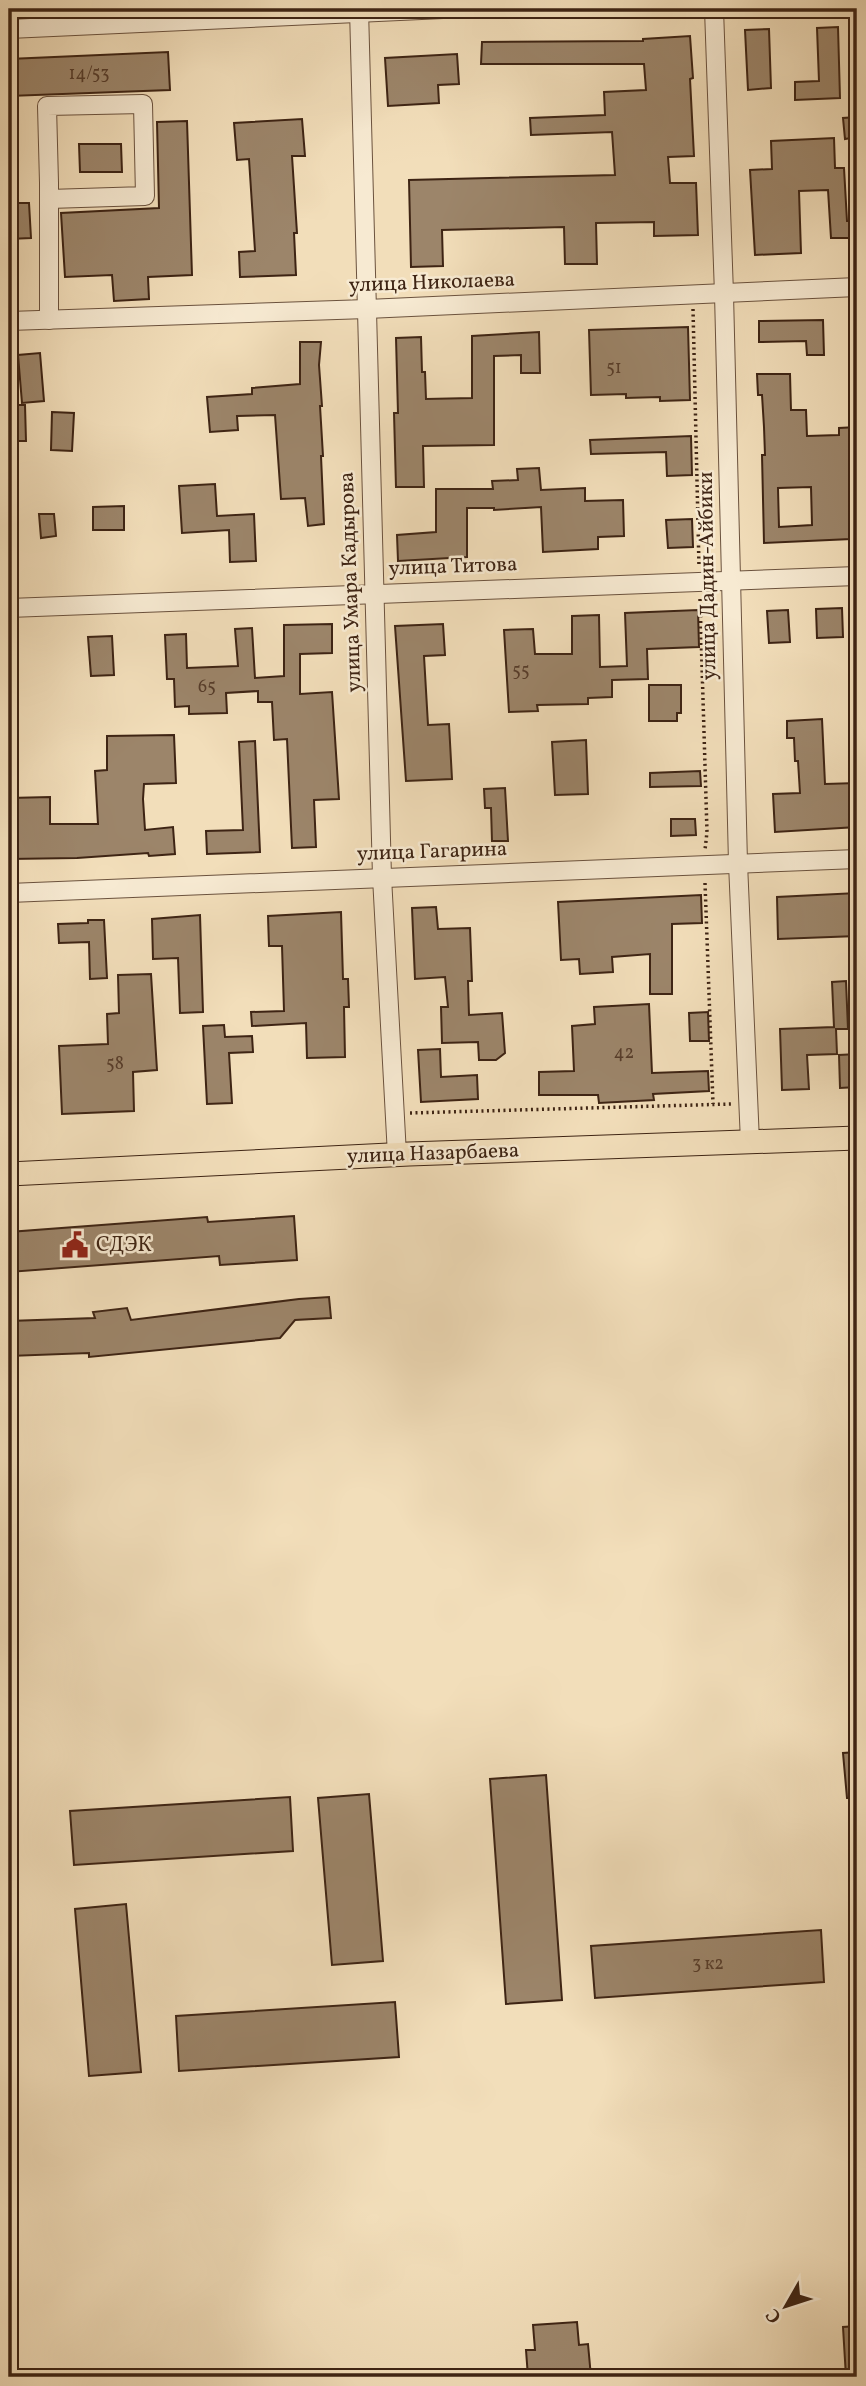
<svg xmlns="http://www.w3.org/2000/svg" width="866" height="2386" font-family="Vollkorn,serif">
<rect width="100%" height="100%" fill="#f2deba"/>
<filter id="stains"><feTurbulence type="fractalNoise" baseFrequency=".00286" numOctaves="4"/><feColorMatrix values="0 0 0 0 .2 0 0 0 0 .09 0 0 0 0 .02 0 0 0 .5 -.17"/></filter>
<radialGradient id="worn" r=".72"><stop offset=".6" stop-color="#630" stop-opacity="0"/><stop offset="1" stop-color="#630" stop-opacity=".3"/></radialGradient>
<g fill="#9c856a" stroke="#3e2414" stroke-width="2" fill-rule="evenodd">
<polygon points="838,27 840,98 795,100 795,82 819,81 817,28"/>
<polygon points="769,29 771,88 748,90 745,30"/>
<polygon points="690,36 693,78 690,79 694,156 668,157 670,183 696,183 698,235 654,236 654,222 596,223 597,264 565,264 564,227 442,230 443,266 411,267 409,180 615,175 612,132 531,135 530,118 605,115 604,92 646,90 644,64 481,64 482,42 643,41 643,39"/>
<polygon points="168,52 170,90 9,96 9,59"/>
<polygon points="457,54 459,84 438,85 439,103 388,106 385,58"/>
<polygon points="857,117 857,137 845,139 843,118"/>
<polygon points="302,119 305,156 292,156 297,233 294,233 296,275 240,277 239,252 255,251 249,159 237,160 234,123"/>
<polygon points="187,121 192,275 148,277 149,299 114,301 112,275 65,277 61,213 159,208 157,122"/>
<polygon points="834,138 835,168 844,168 847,221 857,221 857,238 831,238 828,190 799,191 801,253 755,255 750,170 772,169 771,141"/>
<polygon points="79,144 121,144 122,172 80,172"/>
<polygon points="9,203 29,203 31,238 9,239"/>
<polygon points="823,320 824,355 807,355 806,341 759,342 759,321"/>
<polygon points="688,327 690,400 660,401 660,397 626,398 626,394 591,395 589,330"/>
<polygon points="539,332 540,373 521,373 521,355 494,356 494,445 423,446 424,487 396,487 394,413 398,413 396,338 421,337 422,372 425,372 426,399 472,398 472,336"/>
<polygon points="300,342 321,342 319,365 322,406 320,406 323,456 321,456 324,524 308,526 305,498 281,499 275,415 237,416 238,430 210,432 207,397 252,394 252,388 300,384"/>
<polygon points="40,353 44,401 22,403 18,355"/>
<path d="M757,374H790L791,410H806L807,436L839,435V428L857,427V536H851V539L764,543L762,455H765L764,427L762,395H758ZM811,487L812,525L779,527L778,488Z"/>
<polygon points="9,405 25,405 26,441 9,441"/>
<polygon points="52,412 74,413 72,451 51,450"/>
<polygon points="691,436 692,475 667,476 666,452 591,454 590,440"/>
<polygon points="539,468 541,490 585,488 585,501 623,500 624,536 598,537 598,549 543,552 541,507 494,510 494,508 467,508 467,557 398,561 397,535 436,532 436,489 493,489 492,481 518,480 517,469"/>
<polygon points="215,484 217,516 254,514 256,561 230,562 229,530 182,533 179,486"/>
<polygon points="124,506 124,530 93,530 93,507"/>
<polygon points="39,514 54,514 56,536 41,538"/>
<polygon points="692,519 693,547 668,548 666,520"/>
<polygon points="842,608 843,637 817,638 816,609"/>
<polygon points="698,610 699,647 647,649 648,679 612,680 612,697 588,698 588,704 537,705 538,711 509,712 504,630 533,629 535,654 572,654 572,616 599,615 600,667 627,666 625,613"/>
<polygon points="788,610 790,642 769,643 767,611"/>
<polygon points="332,624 332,653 300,654 300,694 332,692 339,799 314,800 316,847 292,848 287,739 274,740 272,702 258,702 258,691 226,693 227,713 189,714 189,706 175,707 174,679 167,679 165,635 186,634 187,668 238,666 235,629 252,628 255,678 284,676 284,625"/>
<polygon points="443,624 445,655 424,656 428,725 449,724 452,779 406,781 395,626"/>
<polygon points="112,636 114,675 91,676 88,637"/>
<polygon points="649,685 681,685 681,713 677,713 677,721 649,721"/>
<polygon points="822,719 825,784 857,783 857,827 775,832 773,794 800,793 798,761 795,761 794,738 787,738 787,721"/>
<polygon points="174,735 176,783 144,784 143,799 145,830 173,827 175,854 149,856 148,853 77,858 9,859 9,798 50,797 50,824 98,824 95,771 107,770 107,736"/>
<polygon points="586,740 588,794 555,795 552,742"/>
<polygon points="255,741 260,852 207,854 206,831 243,830 239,742"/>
<polygon points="700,771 701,786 650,787 650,773"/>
<polygon points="505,788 508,841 492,841 491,808 485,808 484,789"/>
<polygon points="671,819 695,819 696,835 671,836"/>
<polygon points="857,893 857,936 778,939 777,897"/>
<polygon points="701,895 702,923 672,924 672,994 650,994 650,954 612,957 613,972 580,974 579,959 561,960 558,902"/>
<polygon points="436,907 438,929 470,928 472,981 468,981 469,1015 502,1013 505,1053 496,1060 479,1060 478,1042 442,1043 441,1007 448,1007 445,977 415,979 412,908"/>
<polygon points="341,912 343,979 348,979 349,1007 344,1007 345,1057 307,1058 306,1023 252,1026 251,1012 284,1011 282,946 269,946 268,916"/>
<polygon points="200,915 203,1012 180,1013 178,958 153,959 152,919"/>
<polygon points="88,920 104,920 107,978 90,979 89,942 59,943 58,924 88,923"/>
<polygon points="151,974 157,1070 133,1072 134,1111 62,1114 59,1046 108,1044 107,1014 119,1013 118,975"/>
<polygon points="846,981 848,1029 836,1029 837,1054 807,1055 809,1089 782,1090 780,1029 834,1027 832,982"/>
<polygon points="649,1004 652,1073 708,1071 709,1091 653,1094 654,1100 599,1103 598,1095 539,1095 539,1072 574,1071 572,1026 595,1024 594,1007"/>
<polygon points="708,1012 709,1041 690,1041 689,1013"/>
<polygon points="224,1025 225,1037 252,1036 253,1052 229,1053 232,1103 207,1104 203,1026"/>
<polygon points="440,1049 441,1077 477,1075 478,1099 421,1102 418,1050"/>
<polygon points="857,1054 857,1087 840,1088 839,1055"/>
<polygon points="294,1216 297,1260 220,1265 219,1256 9,1272 9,1232 207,1217 208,1222"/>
<polygon points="329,1297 331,1318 295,1320 280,1338 89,1357 89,1353 9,1356 9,1321 95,1318 93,1312 127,1308 131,1320 299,1299"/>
<polygon points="857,1752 857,1798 847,1798 843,1753"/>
<polygon points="546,1775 562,2000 506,2004 490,1779"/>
<polygon points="369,1794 383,1961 332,1965 318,1798"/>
<polygon points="290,1797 293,1851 74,1865 70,1811"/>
<polygon points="126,1904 141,2072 89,2076 75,1909"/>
<polygon points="821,1930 824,1982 595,1998 591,1946"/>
<polygon points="395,2002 399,2057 179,2071 176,2016"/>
<polygon points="577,2322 579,2345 588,2344 591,2377 528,2377 526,2350 535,2350 533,2325"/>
<polygon points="857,2326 857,2377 846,2377 843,2327"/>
</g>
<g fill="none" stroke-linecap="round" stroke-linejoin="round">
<g stroke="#6b523e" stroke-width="20">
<g id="minor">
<polyline points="359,9 382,877 397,1155"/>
<polyline points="714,9 724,294 738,863 750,1142"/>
<polyline points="9,29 443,9"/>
<polyline points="49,320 49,183 47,106 143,104 145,196 49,199"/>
<polyline points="9,321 367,309 857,287"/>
<polyline points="9,608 857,576"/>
<polyline points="9,893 857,859"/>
</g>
</g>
<g stroke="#3e2414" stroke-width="25">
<polyline id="major" points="9,1174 409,1154 857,1138"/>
</g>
<g stroke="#3e2414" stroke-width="3.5" stroke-dasharray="2 3.5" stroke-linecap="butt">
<polyline points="693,309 699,567"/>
<polyline points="700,599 707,832 705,850"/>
<polyline points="705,883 713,1104"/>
<polyline points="410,1113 731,1104"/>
</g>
<use href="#minor" stroke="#f7ead2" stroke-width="18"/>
<use href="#major" stroke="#f2deba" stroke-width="23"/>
</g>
<defs>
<g id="civic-bare" transform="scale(2.1)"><path d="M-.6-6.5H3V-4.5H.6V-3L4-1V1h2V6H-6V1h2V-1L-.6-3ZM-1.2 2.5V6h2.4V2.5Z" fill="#8f2418" stroke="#f7ead2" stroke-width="2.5" paint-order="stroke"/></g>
</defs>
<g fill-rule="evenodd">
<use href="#civic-bare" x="75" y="1245"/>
</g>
<g text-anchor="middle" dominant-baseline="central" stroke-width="5" stroke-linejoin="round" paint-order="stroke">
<g font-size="18" fill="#563c2a">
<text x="89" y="74">14/53</text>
<text x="614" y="368">51</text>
<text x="521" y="671">55</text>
<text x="207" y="687">65</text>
<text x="624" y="1053">42</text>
<text x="115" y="1064">58</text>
<text x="708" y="1964">3 к2</text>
</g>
<g font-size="21" fill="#3e2414" stroke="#f7ead2">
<text transform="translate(432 283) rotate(-2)">улица Николаева</text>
<text transform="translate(453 567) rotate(-2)">улица Титова</text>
<text transform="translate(708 576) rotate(-91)">улица Дадин-Айбики</text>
<text transform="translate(351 582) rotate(-92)">улица Умара Кадырова</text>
<text transform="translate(432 852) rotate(-2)">улица Гагарина</text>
<text transform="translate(433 1154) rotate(-2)">улица Назарбаева</text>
</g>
<g font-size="21" fill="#3e2414" stroke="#f7ead2" text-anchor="start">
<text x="96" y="1245">СДЭК</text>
</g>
</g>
<rect width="866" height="2386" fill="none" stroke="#f2deba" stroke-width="35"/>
<rect x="10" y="10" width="845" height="2365" fill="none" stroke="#3e2414" stroke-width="3.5"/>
<rect x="18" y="18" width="831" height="2351" fill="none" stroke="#3e2414" stroke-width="2"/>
<g transform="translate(786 2306) rotate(231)" stroke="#f7ead2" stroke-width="5" paint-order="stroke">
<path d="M0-5L12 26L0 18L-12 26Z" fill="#3e2414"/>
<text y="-10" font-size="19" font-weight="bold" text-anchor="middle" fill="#3e2414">С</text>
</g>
<rect width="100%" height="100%" filter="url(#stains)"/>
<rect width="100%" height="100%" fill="url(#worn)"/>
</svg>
